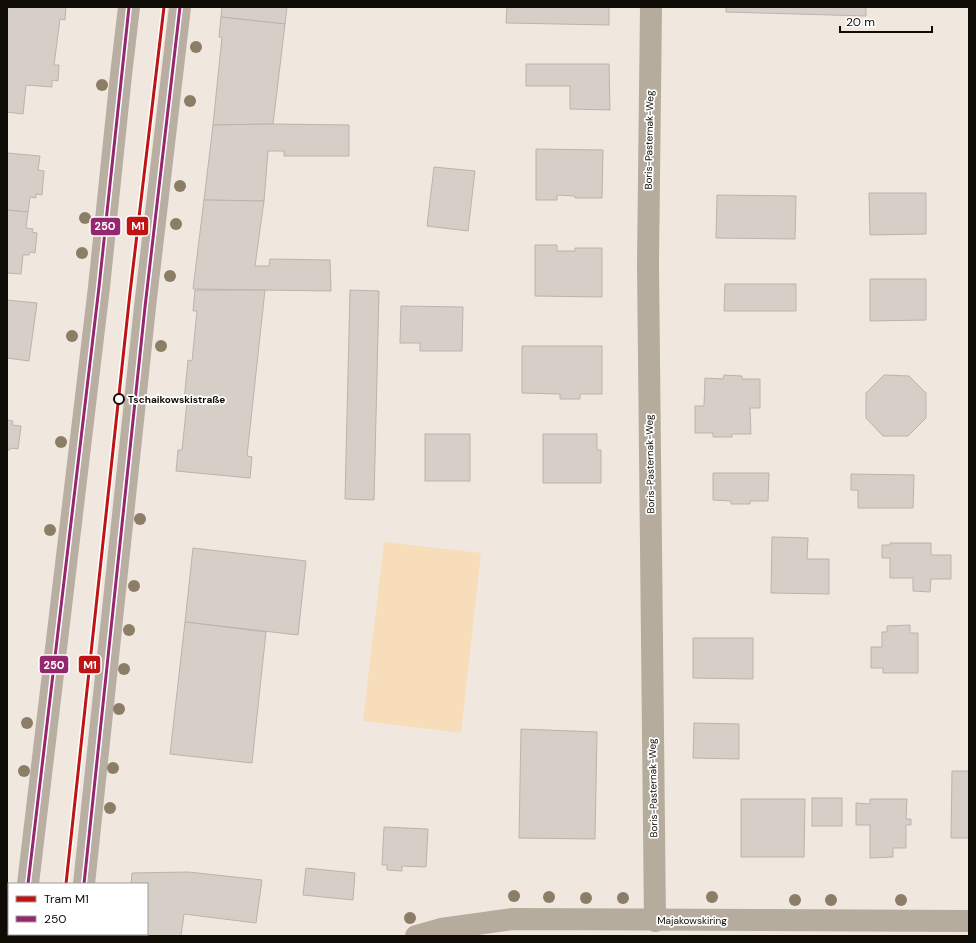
<svg xmlns="http://www.w3.org/2000/svg" width="976" height="943" font-family="'DM Sans',sans-serif">
<rect width="100%" height="100%" fill="#f0e8de"/>
<polygon fill="#f7ddba" points="384,542 481,553 461,733 363,721"/>
<g fill="#d6cfc7" stroke="#bbb4ac">
<polygon points="7,7 66,7 65,20 60,19 54,65 59,65 58,81 52,80 52,87 26,85 23,114 7,112"/>
<polygon points="222,7 287,7 285,24 221,17"/>
<polygon points="507,7 609,7 609,25 506,23"/>
<polygon points="726,7 866,7 866,16 726,12"/>
<polygon points="221,17 285,24 273,124 213,125 222,37 219,37"/>
<polygon points="526,64 609,64 610,110 570,109 570,86 526,86"/>
<polygon points="273,124 349,125 349,156 284,156 284,151 268,151 264,201 204,200 213,125"/>
<polygon points="536,149 603,150 602,198 575,198 575,196 557,195 557,200 536,200"/>
<polygon points="7,153 40,156 38,170 44,171 42,195 36,194 36,198 30,197 28,212 7,210"/>
<polygon points="434,167 475,171 468,231 427,226"/>
<polygon points="869,193 926,193 926,234 870,235"/>
<polygon points="717,195 796,196 795,239 716,238"/>
<polygon points="204,200 264,201 255,266 269,266 270,259 330,260 331,291 193,289"/>
<polygon points="7,210 28,212 26,228 33,229 32,232 37,233 35,253 30,252 29,255 23,255 21,274 7,273"/>
<polygon points="535,245 557,245 557,251 575,251 575,248 602,248 602,297 535,296"/>
<polygon points="870,279 926,279 926,320 870,321"/>
<polygon points="725,284 796,284 796,311 724,311"/>
<polygon points="195,290 265,290 247,456 252,457 250,478 176,471 178,450 182,450 187,402 184,401 188,360 192,361 197,311 193,311"/>
<polygon points="350,290 379,291 374,500 345,499"/>
<polygon points="7,300 37,303 29,361 7,358"/>
<polygon points="401,306 463,307 462,351 420,351 420,343 400,343"/>
<polygon points="522,346 602,346 602,394 580,394 580,399 560,399 560,394 522,393"/>
<polygon points="724,375 742,376 742,379 760,379 760,408 750,408 751,434 732,434 732,437 713,437 713,433 695,433 695,406 704,406 705,378 723,379"/>
<polygon points="884,375 909,376 926,393 926,418 908,436 883,436 866,418 866,393"/>
<polygon points="7,420 13,421 12,425 21,426 18,449 10,448 10,450 7,450"/>
<rect x="425" y="434" width="45" height="47"/>
<polygon points="543,434 597,434 597,450 601,450 601,483 543,483"/>
<polygon points="713,473 769,473 768,501 750,501 750,504 731,504 731,501 713,500"/>
<polygon points="851,474 914,475 913,508 858,508 858,490 851,490"/>
<polygon points="772,537 808,538 807,559 829,559 829,594 771,593"/>
<polygon points="890,543 931,543 931,555 951,555 951,579 931,579 930,592 913,591 913,578 890,578 890,558 882,558 882,545 890,545"/>
<polygon points="193,548 306,561 298,635 185,622"/>
<polygon points="185,622 266,632 252,763 170,754"/>
<polygon points="910,625 910,633 918,633 918,673 883,673 883,668 871,668 871,647 882,647 882,632 887,632 887,626"/>
<polygon points="693,638 753,638 753,679 693,678"/>
<polygon points="694,723 739,724 739,759 693,758"/>
<polygon points="521,729 597,732 595,839 519,838"/>
<polygon points="952,771 969,771 969,838 951,838"/>
<rect x="812" y="798" width="30" height="28"/>
<polygon points="741,799 805,799 804,857 741,857"/>
<polygon points="870,799 907,799 906,819 911,819 911,825 906,825 906,848 893,848 893,857 870,858 870,825 856,825 856,803 870,804"/>
<polygon points="384,827 428,829 426,867 402,866 402,871 387,870 387,865 382,865"/>
<polygon points="306,868 355,873 353,900 303,895"/>
<polygon points="188,872 262,880 256,923 184,914 181,936 125,936 125,934 147,934 147,884 131,884 132,873"/>
</g>
<g fill="none" stroke-linecap="round" stroke-linejoin="round">
<g stroke="#b5ac9d" stroke-width="22">
<polyline points="651,7 648,265 655,921"/>
<polyline points="416,936 441,929 513,919 969,921"/>
</g>
<g stroke="#b8aea1" stroke-width="22">
<polyline points="28,884 99,287 121,75 129,7"/>
<polyline points="84,884 145,307 180,7"/>
<polyline points="22,936 22,934"/>
<polyline points="79,936 79,934"/>
</g>
<g stroke="#fff" stroke-width="6">
<g id="bus-1">
<polyline points="28,884 99,287 129,7"/>
<polyline points="84,884 145,307 180,7"/>
</g>
</g>
<use href="#bus-1" stroke="#95276e" stroke-width="3"/>
<g stroke="#fff" stroke-width="6">
<polyline id="tram-1" points="66,884 130,293 164,7"/>
</g>
<use href="#tram-1" stroke="#be1414" stroke-width="3"/>
</g>
<g fill="#8c7d67">
<circle cx="196" cy="47" r="6"/>
<circle cx="102" cy="85" r="6"/>
<circle cx="190" cy="101" r="6"/>
<circle cx="180" cy="186" r="6"/>
<circle cx="85" cy="218" r="6"/>
<circle cx="176" cy="224" r="6"/>
<circle cx="82" cy="253" r="6"/>
<circle cx="170" cy="276" r="6"/>
<circle cx="72" cy="336" r="6"/>
<circle cx="161" cy="346" r="6"/>
<circle cx="61" cy="442" r="6"/>
<circle cx="140" cy="519" r="6"/>
<circle cx="50" cy="530" r="6"/>
<circle cx="134" cy="586" r="6"/>
<circle cx="129" cy="630" r="6"/>
<circle cx="124" cy="669" r="6"/>
<circle cx="119" cy="709" r="6"/>
<circle cx="27" cy="723" r="6"/>
<circle cx="113" cy="768" r="6"/>
<circle cx="24" cy="771" r="6"/>
<circle cx="110" cy="808" r="6"/>
<circle cx="514" cy="896" r="6"/>
<circle cx="549" cy="897" r="6"/>
<circle cx="712" cy="897" r="6"/>
<circle cx="586" cy="898" r="6"/>
<circle cx="623" cy="898" r="6"/>
<circle cx="795" cy="900" r="6"/>
<circle cx="831" cy="900" r="6"/>
<circle cx="901" cy="900" r="6"/>
<circle cx="410" cy="918" r="6"/>
</g>
<circle fill="#fff" stroke="#0f0b05" stroke-width="2" cx="119" cy="399" r="5"/>
<g text-anchor="middle" dominant-baseline="central" stroke-width="3.5" stroke-linejoin="round" paint-order="stroke">
<g font-size="10" fill="#0f0b05" stroke="#fff">
<text transform="translate(649 140) rotate(-89)">Boris-Pasternak-Weg</text>
<text transform="translate(650 464) rotate(-91)">Boris-Pasternak-Weg</text>
<text transform="translate(653 788) rotate(-91)">Boris-Pasternak-Weg</text>
<text x="692" y="920">Majakowskiring</text>
</g>
<g font-size="10" font-weight="bold" fill="#0f0b05" stroke="#fff" text-anchor="start">
<text x="128" y="399">Tschaikowskistraße</text>
</g>
</g>
<g stroke="#fff" stroke-width="1.5">
<rect x="126" y="216" width="23" height="20" rx="4" fill="#be1414"/>
<rect x="90" y="217" width="31" height="19" rx="4" fill="#95276e"/>
<rect x="78" y="655" width="23" height="19" rx="4" fill="#be1414"/>
<rect x="39" y="655" width="30" height="19" rx="4" fill="#95276e"/>
</g>
<g font-size="11" text-anchor="middle" font-weight="bold" fill="#fff">
<text x="138" y="230">M1</text>
<text x="105" y="230">250</text>
<text x="90" y="669">M1</text>
<text x="54" y="669">250</text>
</g>
<rect width="976" height="943" fill="none" stroke="#0f0b05" stroke-width="16"/>
<rect x="8" y="883" width="140" height="52" fill="#ffffff" stroke="#9f9d9b"/>
<rect x="16" y="896" width="20" height="6" fill="#be1414" stroke="#9f9d9b"/>
<text x="44" y="903" font-size="12" fill="#0f0b05">Tram M1</text>
<rect x="16" y="916" width="20" height="6" fill="#95276e" stroke="#9f9d9b"/>
<text x="44" y="923" font-size="12" fill="#0f0b05">250</text>
<path d="M840 26v6h92v-6" fill="none" stroke="#0f0b05" stroke-width="2"/>
<text x="846" y="26" font-size="12" fill="#0f0b05" stroke="#ffffff" stroke-width="3" paint-order="stroke">20 m</text>
</svg>
